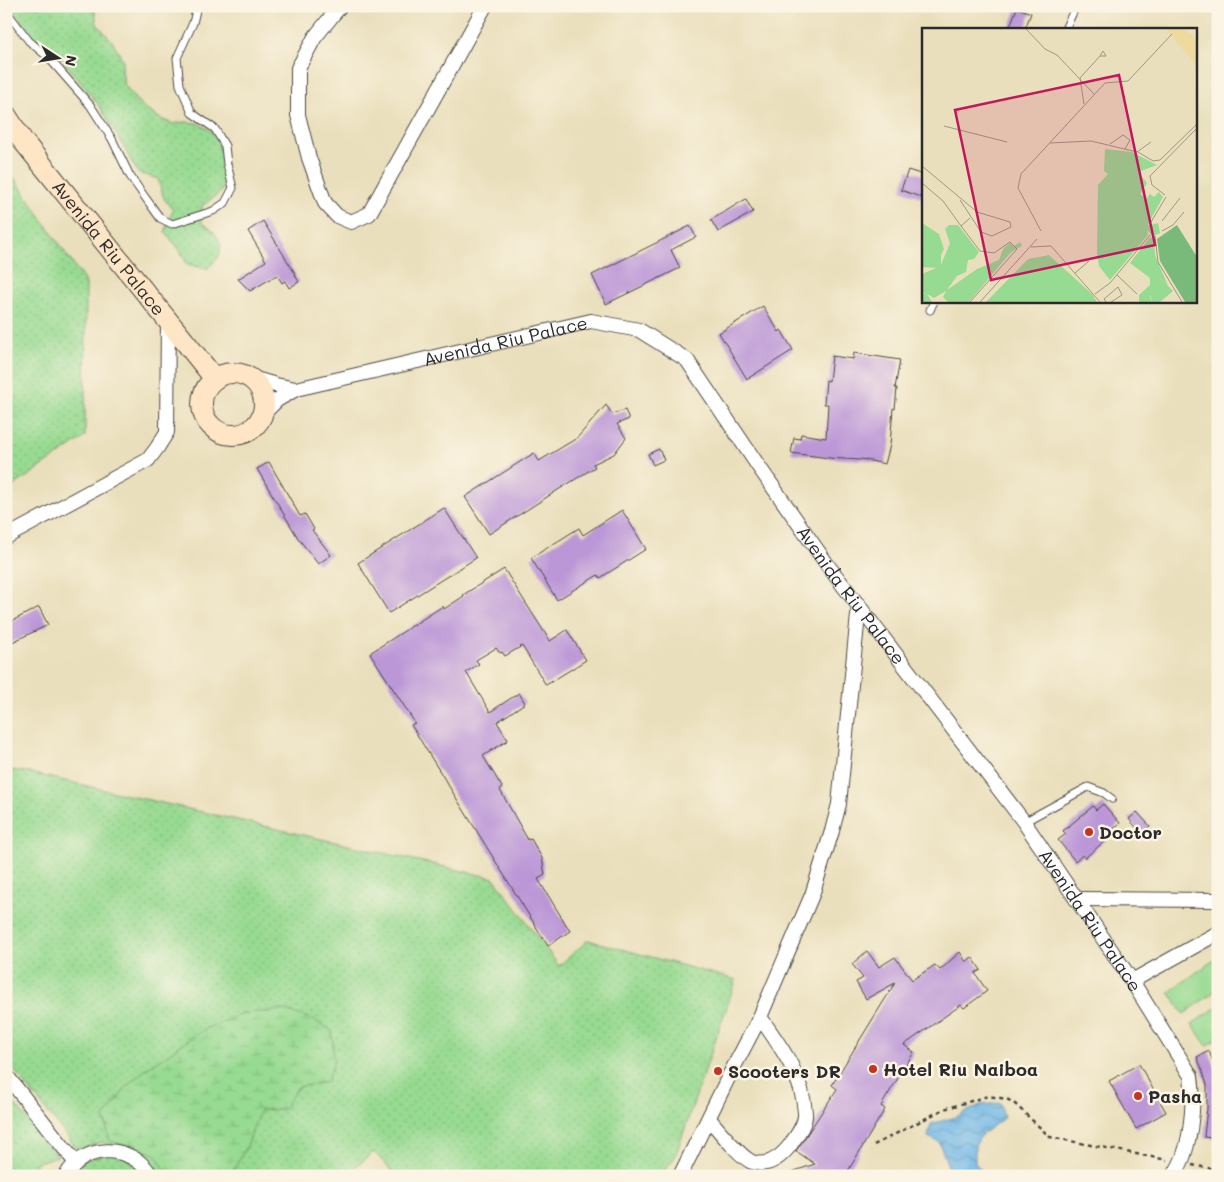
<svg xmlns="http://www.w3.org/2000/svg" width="1224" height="1182" font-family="Mali,sans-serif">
<defs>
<pattern id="grass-dots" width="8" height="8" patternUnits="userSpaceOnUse" patternTransform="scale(1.25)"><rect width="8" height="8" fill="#97da91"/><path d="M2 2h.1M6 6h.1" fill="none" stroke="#82bb7d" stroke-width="1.8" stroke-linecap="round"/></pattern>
<pattern id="wetland-marsh" width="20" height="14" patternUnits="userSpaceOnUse" patternTransform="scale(1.25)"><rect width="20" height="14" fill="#97da91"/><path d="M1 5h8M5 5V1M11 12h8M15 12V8" fill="none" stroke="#82bb7d"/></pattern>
<pattern id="water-waves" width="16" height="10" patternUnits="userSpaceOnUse" patternTransform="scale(1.25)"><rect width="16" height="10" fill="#6fb7e7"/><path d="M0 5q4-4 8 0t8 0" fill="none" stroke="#5b95bb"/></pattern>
</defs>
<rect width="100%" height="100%" fill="#fcf5e5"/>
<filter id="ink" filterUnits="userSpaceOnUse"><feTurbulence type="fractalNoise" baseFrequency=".02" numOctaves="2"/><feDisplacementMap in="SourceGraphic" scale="10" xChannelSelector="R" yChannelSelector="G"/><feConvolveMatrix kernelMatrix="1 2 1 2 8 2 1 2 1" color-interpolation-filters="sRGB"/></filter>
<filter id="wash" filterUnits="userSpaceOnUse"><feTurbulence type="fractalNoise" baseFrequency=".0096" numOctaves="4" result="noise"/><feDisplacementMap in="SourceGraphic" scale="20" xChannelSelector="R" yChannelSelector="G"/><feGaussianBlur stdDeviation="1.12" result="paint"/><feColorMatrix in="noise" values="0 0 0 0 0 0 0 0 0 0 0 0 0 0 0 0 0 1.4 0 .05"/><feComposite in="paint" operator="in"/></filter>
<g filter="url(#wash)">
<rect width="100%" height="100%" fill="#eadfbc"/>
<g fill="url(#grass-dots)" stroke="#61825e">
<path d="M10,6H94L97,24L112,41L123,60L122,69L124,84L135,99L148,111L161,119L173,124L184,122L197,123L210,130L217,139L225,169V180L222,191L202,206L201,223C213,228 225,242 219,256C216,261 210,265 207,269L187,264L180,250L165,232L173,209L164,199L158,179L138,173L113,128L98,104L60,57L27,34L22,22Z"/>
<polygon points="6,166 86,283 85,437 6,491"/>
<polygon points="6,770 21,771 494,878 559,966 588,940 736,980 675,1157 660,1176 527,1176 526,1172 518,1176 397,1176 374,1152 344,1176 162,1176 151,1160 102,1142 78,1150 6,1060"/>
<polygon points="6,1094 58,1156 35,1163 39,1176 6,1176"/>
<polygon points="116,1151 151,1176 66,1176 76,1163"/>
</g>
<polygon fill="url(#wetland-marsh)" stroke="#61825e" points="282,1010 312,1019 332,1031 334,1061 327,1082 298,1087 283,1109 260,1110 247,1146 230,1176 169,1176 155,1154 110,1141 104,1118 128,1085 145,1070 181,1045 207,1028 244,1013"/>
<g fill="#97da91" stroke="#61825e">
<polygon points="1217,958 1218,989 1184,1014 1169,992"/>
<polygon points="1218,1006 1218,1038 1207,1046 1192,1024"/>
</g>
<polygon fill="url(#water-waves)" stroke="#4d7189" points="1000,1103 1004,1118 982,1134 975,1146 975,1163 987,1176 946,1176 948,1166 939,1142 928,1137 931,1124 956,1117 980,1105"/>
<g id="blocks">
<g fill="#bc97d7">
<polygon points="1017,8 1031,13 1025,29 1009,29"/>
<polygon points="908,170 923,175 923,198 901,190"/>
<polygon points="746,199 753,212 718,232 711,220"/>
<polygon points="263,221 296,275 295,275 299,282 289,288 285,281 282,283 277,275 250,291 238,279 266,261 248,231"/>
<polygon points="690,226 696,237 671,250 680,268 606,304 592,275"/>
<polygon points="763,306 779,332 781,330 793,350 747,379 719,333"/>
<polygon points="854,353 900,360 895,388 897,388 895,409 893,408 890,445 885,464 861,459 860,460 829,458 791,453 794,438 800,439 801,434 826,438 828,404 824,404 826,380 829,381 832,356 853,359"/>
<polygon points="606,405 612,414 625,410 629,419 617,424 626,438 614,454 593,464 595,467 558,490 489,534 465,497 534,453 539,461 577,438"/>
<polygon points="659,449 664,460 653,465 648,454"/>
<polygon points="269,462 300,516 305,514 314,529 312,530 331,555 318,564 298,538 257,469"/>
<polygon points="444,508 476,558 389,613 358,563"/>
<polygon points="622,510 646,549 600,578 598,575 557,600 531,558 579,528 583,535"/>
<polygon points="504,569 550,641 567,630 586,660 546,685 522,646 505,656 502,652 500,653 496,648 476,660 479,664 466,672 490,712 519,693 525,703 497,722 508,740 483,756 502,787 500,790 528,840 531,839 542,858 545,875 538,879 570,931 548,946 411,725 415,723 370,653 443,606 444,609 464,596 463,595"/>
<polygon points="39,607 48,625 6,645 6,624"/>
<polygon points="1103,804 1120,823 1112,830 1114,833 1085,858 1083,855 1075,861 1058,840 1066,834 1063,831 1093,806 1096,810"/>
<polygon points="1137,812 1150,826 1141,833 1129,819"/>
<polygon points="867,951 879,967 895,957 912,980 935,965 940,970 960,952 966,962 972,957 981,970 975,973 987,991 964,1008 961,1005 904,1045 914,1052 881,1106 885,1109 845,1176 786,1176 786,1174 815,1164 796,1151 837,1089 832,1085 895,983 866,999 856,982 863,978 852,964"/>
<polygon points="1209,1051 1218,1074 1218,1139 1204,1137 1207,1108 1207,1085 1202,1069 1197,1057"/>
<polygon points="1139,1064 1166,1112 1136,1129 1109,1081"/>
</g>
</g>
</g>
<g filter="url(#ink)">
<use href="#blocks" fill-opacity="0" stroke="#484641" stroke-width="1"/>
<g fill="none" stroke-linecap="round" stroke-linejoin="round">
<g stroke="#484641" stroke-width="9">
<g id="lane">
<polyline points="6,11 29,41 48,57 90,105 112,139 130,176 142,193 160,218 172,224 213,211 225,203 233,188 227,164 225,146 215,129 192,113 180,85 177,58 193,23 197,6"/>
<polyline points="1065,29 1076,6"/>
<polyline points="930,310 934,301"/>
<polyline points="1024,822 1088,787 1104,793 1112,799"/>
</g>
</g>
<g stroke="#484641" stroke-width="16">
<g id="street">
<polyline points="340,6 315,37 298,68 298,115 309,158 325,203 337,216 351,222 369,214 485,6"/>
<polyline points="252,378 276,385 296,389"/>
<path id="s1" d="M262,415L277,400L296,389L591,321L639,330L687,360L759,467L829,567L1024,822L1132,981L1191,1076C1195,1104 1191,1153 1173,1176"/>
<polyline points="6,537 148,460 157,448 167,432 168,320"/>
<polyline points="1076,899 1218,900"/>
<polyline points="1132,981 1218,933"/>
<polyline points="6,1075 76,1163"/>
<path d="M709,1119C719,1130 740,1157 752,1162C769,1168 782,1156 791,1144C797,1135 806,1124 805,1113C803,1076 781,1047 760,1017"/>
<path d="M66,1176C84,1142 133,1144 151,1176"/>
<polyline points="680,1176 729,1076 760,1017 812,895 832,831 839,804 859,605"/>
</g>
</g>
<g stroke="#484641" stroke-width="22">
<g id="secondary">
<path id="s2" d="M6,115L23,141L215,379"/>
<circle cx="233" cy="404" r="31"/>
</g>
</g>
<g stroke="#484641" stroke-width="2.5" stroke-dasharray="4 4" stroke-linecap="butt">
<polyline points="874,1145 944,1109 988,1096 1007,1099 1015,1104 1050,1137 1167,1160"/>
<polyline points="1192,1165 1218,1170"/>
</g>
<use href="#lane" stroke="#fff" stroke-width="7"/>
<use href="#street" stroke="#fff" stroke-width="14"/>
<use href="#secondary" stroke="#fee5c5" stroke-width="20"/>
</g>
</g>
<g fill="#c8321e" stroke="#fcf5e5" stroke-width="2">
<circle cx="1089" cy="832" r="5"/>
<circle cx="873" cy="1069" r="5"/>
<circle cx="718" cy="1071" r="5"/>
<circle cx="1138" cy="1096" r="5"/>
</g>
<g text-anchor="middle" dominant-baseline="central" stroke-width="5" stroke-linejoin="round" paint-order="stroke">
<g font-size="18" fill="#2b2b2b" stroke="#fcf5e5">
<text stroke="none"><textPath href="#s2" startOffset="168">Avenida Riu Palace</textPath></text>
<text stroke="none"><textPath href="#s1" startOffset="258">Avenida Riu Palace</textPath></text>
<text stroke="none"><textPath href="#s1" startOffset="738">Avenida Riu Palace</textPath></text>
<text stroke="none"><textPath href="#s1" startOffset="1142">Avenida Riu Palace</textPath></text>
</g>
<g font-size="18" font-weight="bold" fill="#2b2b2b" stroke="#fcf5e5" text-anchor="start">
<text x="1099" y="832">Doctor</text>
<text x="883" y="1069">Hotel Riu Naiboa</text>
<text x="728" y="1071">Scooters DR</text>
<text x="1148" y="1096">Pasha</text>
</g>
</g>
<g transform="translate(922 28)">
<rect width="275" height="275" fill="#eadfbc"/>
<path d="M183,121L210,124L235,137L216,144L225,155L218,166L224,171L228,166L232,169L237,164L241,169L225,198L236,195L238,205L231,208L225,202L226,207L188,252L177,238L175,226L176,157L186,146L182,143ZM0,195L17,206L22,221L19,227V237L28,215L23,201L27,197H36L57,224L52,231L46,232L44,244L35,248L25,262L55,241L77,232L81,221L88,215L92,218L98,214L100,218L89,224L47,274H26L21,269L24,263L12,270L5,266L10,274H0V265L4,266L0,264V246L14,240L0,239ZM228,209L232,211L233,227L246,258L238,250L228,269L230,274H217V267L228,257V250L208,235ZM127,227L170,266L175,274H64L106,231Z" fill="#97da91"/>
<path d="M255,197L275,229V274H263L238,233L235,211Z" fill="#79ba7b"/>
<path d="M206,174L215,183L229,188L224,203L216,202L202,188L201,178Z" fill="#97da91"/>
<path d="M244,1H262L275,12V38Z" fill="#eeda9e"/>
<path d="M238,250L251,263L238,274H230L227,262Z" fill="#97da91"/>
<path fill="none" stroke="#9e9782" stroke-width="1" d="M104,1L123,21L135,27L172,66M162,76L158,50L178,28H184L181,23L178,28M22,98L85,114M128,115L169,113L215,124L229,114M188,116L201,107L208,112L203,121M216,124L231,133L238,132L275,96M0,138L55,184L88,194L89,199L70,208L59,204L38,172M0,155L21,173L39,198L48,190M243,167L230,157L228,148L275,100M240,193L258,170M229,194L244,169M39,198L58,223L72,225L88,214L95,221L48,274M119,203L96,160L99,146L183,55L206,53L250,6M240,203L251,197L262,184M233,208L236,234L260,274M109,219L129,218L178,274M153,245L167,233M195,247L215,266M173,266L188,255L228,207M58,274L115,211M184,274L182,271L196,259L200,267L189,274"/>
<path fill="#c2185b" fill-opacity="0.15" stroke="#c2185b" stroke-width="2.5" d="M197,47L233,217L69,252L33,82Z"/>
<rect width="275" height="275" fill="none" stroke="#2b2b2b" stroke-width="2.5"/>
</g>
<rect width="1224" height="1182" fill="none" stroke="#fcf5e5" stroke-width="25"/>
<g transform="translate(58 58) rotate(102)" stroke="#fcf5e5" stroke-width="4" paint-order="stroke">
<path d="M0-4L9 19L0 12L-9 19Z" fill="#2b2b2b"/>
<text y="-8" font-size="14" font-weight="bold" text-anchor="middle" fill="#2b2b2b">N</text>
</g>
</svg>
